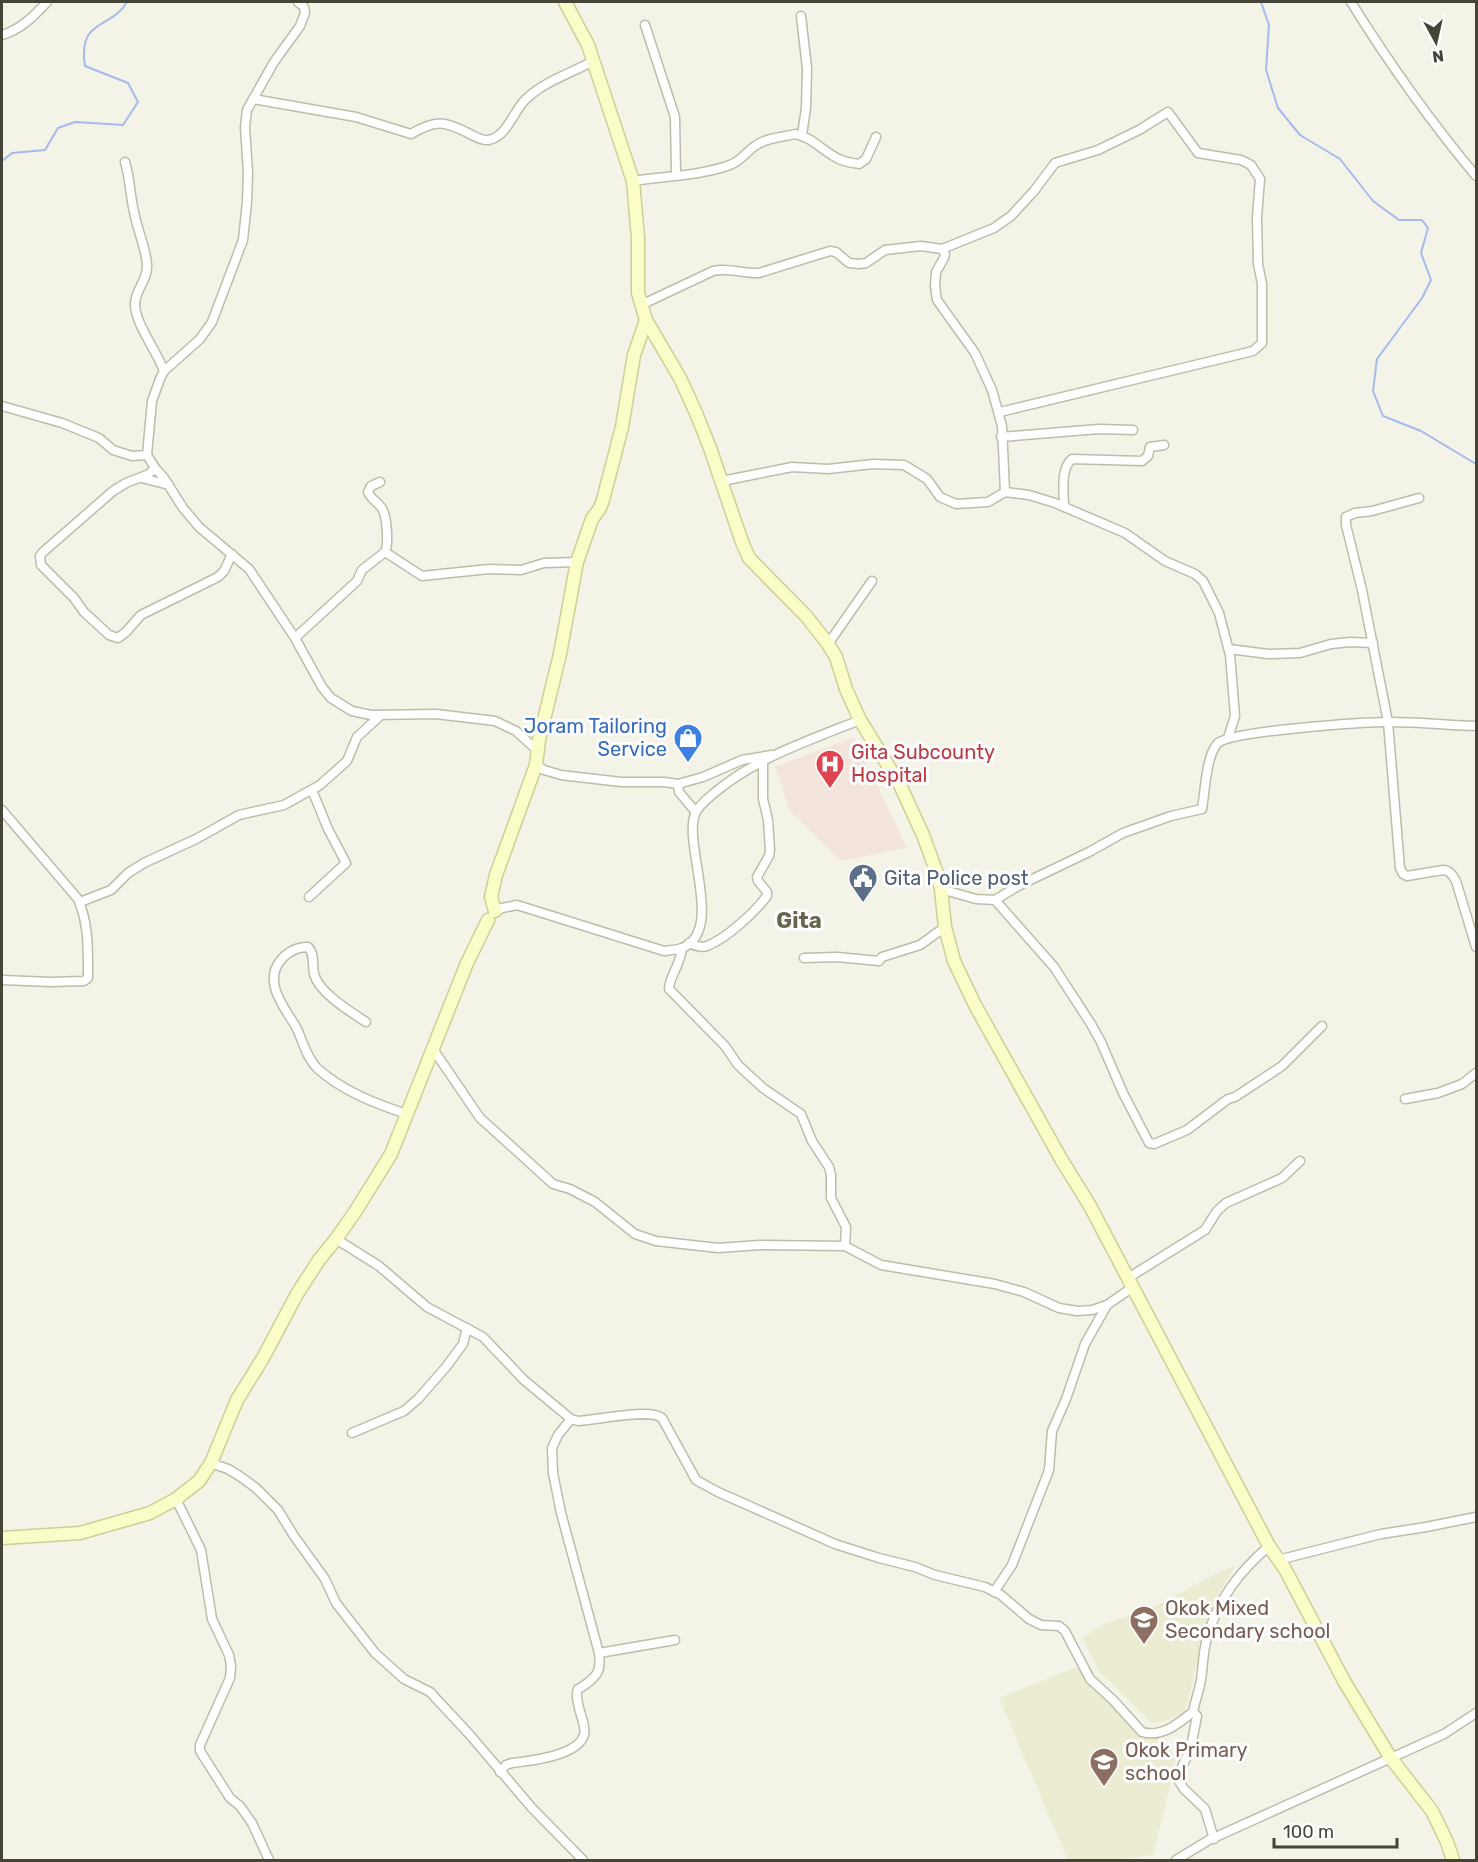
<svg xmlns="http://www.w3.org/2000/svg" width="1478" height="1862" font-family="Rubik,sans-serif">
<rect width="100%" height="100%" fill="#f3f3e7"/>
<g fill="#ebecd1">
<polygon points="1235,1566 1221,1590 1209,1616 1185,1712 1169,1720 1152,1723 1098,1670 1083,1638 1102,1625 1154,1607 1217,1573"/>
<polygon points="1085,1664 1091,1674 1153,1736 1177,1756 1153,1855 1116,1860 1068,1860 999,1698"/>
</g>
<polygon fill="#f3e5db" points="854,737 907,848 841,861 790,811 775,767"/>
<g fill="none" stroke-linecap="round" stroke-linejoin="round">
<g stroke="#a5bbee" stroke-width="2">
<polyline points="1261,2 1269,25 1266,70 1278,108 1300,135 1340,159 1373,201 1399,220 1422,220 1428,228 1421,253 1431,280 1422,298 1377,359 1373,391 1383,416 1421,431 1476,464"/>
<path d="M2,161L12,153L45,150L58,128L75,122L123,125L138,102L128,83L85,66C77,18 112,29 127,2"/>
</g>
<g stroke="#bebdaa" stroke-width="11">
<g id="street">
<polyline points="298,2 304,7 305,13 300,26 274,62 247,110 245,127 248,173 247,202 243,240 212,322 200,339 164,371 160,379 152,401 147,455 155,468 164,478 183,508 199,527 249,569 295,638 322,687 331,698 352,711 371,715 436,714 495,721 516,731 538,751"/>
<path d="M1351,2C1389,63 1430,121 1476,176"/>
<polyline points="801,16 807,68 806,108 802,135"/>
<polyline points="645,25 675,117 676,174"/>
<path d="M2,35C20,30 34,16 47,2"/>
<path d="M253,99L356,117L411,134C436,119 445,121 470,134C476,137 482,141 488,140C507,137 513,112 525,100C544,81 570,74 593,61"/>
<path d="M125,162C130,178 130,195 134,212C137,229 146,248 147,265C148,280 135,290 135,304C135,324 157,351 164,371"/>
<path d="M633,181C665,176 699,176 730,165C741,161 746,152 755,146C765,138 783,137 795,134C813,137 824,153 841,160C846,162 853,163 859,164L866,159L876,137"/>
<polyline points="942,249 945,254 944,258 936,272 935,286 937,300 975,353 992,390 1002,426 1005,492"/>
<path d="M641,305L713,271C728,267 743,274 759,273L830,251L836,252L849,263L859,264L866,263L885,250L921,246L942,249L994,228L1011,216L1034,191L1055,163L1098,150L1139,130L1168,112L1198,153L1241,160L1251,165L1260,179L1257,217L1258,264L1262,284V343L1253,351L1000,412"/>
<polyline points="2,406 62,423 99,438 113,450 132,456 147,455"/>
<polyline points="1001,437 1099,429 1133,430"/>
<polyline points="155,468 149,474 126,483 113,491 42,553 40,556 41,565 74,598 84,612 109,635 118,638 126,632 141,615 218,577 224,571 232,554"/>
<polyline points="142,478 169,485"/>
<polyline points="722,481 792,467 828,469 873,464 904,465 927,479 940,497 956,504 988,502 1005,492 1029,495 1055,503 1125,533 1165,561 1195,574 1203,581 1219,613 1230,655 1235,716 1228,738"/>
<path d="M1419,498L1372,511L1355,513L1346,517V525L1362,590L1388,722L1400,868L1403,874L1407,876L1443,870C1450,870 1453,876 1456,881L1476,947"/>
<path d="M1064,507C1064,492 1060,469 1072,459L1142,461L1148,456L1150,447L1164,445"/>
<polyline points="385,552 422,576 489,569 521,570 544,563 577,562"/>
<path d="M295,638L357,581L362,570L385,552C389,543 387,514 381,507C376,501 371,499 368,492L371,486L380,482"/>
<polyline points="828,644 872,581"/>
<polyline points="1229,649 1268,654 1300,653 1331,644 1350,642 1373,643"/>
<polyline points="536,765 544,770 561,775 621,782 664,782 678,784 703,777 742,760 771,755"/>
<polyline points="678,784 679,792 695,811"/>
<path d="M2,810L78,899C89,924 88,951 88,978L84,981L51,982L2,980"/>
<path d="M941,889L976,899L995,900L1020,885L1089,852L1123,833L1171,816L1202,809C1205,792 1206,755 1218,743C1231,731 1365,722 1390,722C1418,722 1448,725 1476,726"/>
<polyline points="309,897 346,863 328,829 312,790"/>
<polyline points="995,900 1054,967 1091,1024 1101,1042 1123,1093 1149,1143 1154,1144 1187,1130 1228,1099 1235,1097 1282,1066 1322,1026"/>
<polyline points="80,902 111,890 128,873 144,863 196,839 239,815 284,805 320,785 347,761 357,737 380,716"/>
<path d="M493,913L502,908L517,905L664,951C669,950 677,950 682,948C725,931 683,846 695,814C698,806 707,799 713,794C755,758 810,740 860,720"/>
<path d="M689,943C695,946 701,948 707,946C727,938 754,913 767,896V892L758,881L757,877L769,856L770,850L768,820L763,799V761"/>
<path d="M682,948C681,964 669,977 669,989L725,1046L738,1065L763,1088L801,1114L812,1141L829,1167L831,1175V1198L846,1227L845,1246"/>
<polyline points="804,958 837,957 879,961 882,957 920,945 945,927"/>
<path d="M366,1022C351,1012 319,993 314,974C312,964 315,954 308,947C296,947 287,952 280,961C263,983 285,1008 296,1027C303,1041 306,1057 317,1068C342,1091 376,1104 407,1114"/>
<polyline points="433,1049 480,1118 499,1135 553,1184 570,1189 595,1202 635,1234 656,1241 718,1248 760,1245 845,1246 881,1265 995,1284 1024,1292 1059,1308 1077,1311 1092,1310 1107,1305 1133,1287"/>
<polyline points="1405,1099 1438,1093 1462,1084 1476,1073"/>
<path d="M336,1239L379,1266L427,1307L483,1337L524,1380L571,1419L578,1421C596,1420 650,1408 662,1418L696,1480L718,1492L835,1544L879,1558L915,1567L935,1575L985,1587L1001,1595L1029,1619L1041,1625L1059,1626L1065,1631L1090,1679L1113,1700L1142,1732C1162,1738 1179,1723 1193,1712"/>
<polyline points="1128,1278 1205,1230 1217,1211 1226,1203 1282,1178 1300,1161"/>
<polyline points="571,1419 558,1435 552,1448 553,1473 561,1513 599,1653"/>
<polyline points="352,1433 404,1411 418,1399 446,1367 463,1344 467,1328"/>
<polyline points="211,1463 228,1469 241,1477 256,1488 278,1510 294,1536 325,1579 336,1603 375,1653 404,1679 430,1692 470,1735 532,1808 583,1860"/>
<polyline points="176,1499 201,1550 212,1619 229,1655 231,1666 230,1678 200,1745 200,1751 230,1798 240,1806 252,1823 269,1860"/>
<polyline points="1278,1560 1381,1534 1426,1527 1476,1517"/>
<polyline points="994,1592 1012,1565 1046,1478 1049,1470 1052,1431 1066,1399 1085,1344 1107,1305"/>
<path d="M500,1772L506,1765L512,1763C530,1761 578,1756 584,1735C586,1727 581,1716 579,1708C578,1702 575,1695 578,1689C579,1689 585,1685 586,1684C599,1675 601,1668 599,1653L675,1640"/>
<path d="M1214,1839L1205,1809L1184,1789L1177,1778L1191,1747L1197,1716L1193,1712C1195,1701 1199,1691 1201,1680C1203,1666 1203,1652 1207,1638C1218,1599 1239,1572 1269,1546"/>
<polyline points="1176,1860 1209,1840 1444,1734 1476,1713"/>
</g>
</g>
<g stroke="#cdcf95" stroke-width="15">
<g id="secondary">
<polyline points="565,2 588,45 633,181 638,238 638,293 646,320 680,378 696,413 710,448 742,542 749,558 807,617 828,644 836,657 846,689 860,720 900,785 923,835 937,873 941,889 945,927 954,961 975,1005 1061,1159 1090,1206 1269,1546 1285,1569 1344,1681 1390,1757 1432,1811 1447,1842 1453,1860"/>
<polyline points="495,911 491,897 496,875 536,765 539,740 560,654 577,562 592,519 600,508 603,500 622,427 634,355 646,320"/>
<polyline points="2,1538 80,1533 150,1513 176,1499 199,1481 211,1463 237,1400 263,1358 297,1294 319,1260 336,1239 355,1212 391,1154 467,963 488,920"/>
</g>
</g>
<use href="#street" stroke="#fff" stroke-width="8"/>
<use href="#secondary" stroke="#fafdc7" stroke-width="12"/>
</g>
<defs>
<g id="shop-pin" transform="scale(1.5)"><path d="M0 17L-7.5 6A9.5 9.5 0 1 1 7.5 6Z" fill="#3f7fe0" stroke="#fff"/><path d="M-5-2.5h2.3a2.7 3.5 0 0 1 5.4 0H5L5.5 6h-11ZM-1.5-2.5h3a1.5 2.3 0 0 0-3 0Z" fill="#fff"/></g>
<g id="hospital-pin" transform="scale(1.5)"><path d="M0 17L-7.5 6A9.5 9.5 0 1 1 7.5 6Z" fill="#e0444e" stroke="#fff"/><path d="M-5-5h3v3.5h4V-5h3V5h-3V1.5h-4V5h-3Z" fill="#fff"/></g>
<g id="civic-pin" transform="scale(1.5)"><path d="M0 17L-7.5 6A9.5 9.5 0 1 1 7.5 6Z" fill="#5c6f8a" stroke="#fff"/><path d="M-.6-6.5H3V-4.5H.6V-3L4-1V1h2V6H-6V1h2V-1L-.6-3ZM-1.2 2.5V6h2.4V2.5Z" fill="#fff"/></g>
<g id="school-pin" transform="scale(1.5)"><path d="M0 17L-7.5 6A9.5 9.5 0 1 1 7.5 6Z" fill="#8d6e63" stroke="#fff"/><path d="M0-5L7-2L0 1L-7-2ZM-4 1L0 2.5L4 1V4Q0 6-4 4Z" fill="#fff"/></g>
</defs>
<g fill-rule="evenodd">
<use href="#shop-pin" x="688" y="738"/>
<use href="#hospital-pin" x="830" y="764"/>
<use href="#civic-pin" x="863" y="878"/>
<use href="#school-pin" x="1144" y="1620"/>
<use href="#school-pin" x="1104" y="1762"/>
</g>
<g text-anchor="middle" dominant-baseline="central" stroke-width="6" stroke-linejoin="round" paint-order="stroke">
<g font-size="20" fill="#366cbe" stroke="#fff" text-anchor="end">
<text x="667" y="726">Joram Tailoring<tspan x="667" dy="23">Service</tspan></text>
</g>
<g font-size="20" fill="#be3a42" stroke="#fff" text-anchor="start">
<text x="851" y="752">Gita Subcounty<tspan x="851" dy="23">Hospital</tspan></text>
</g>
<g font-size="20" fill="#4e5e75" stroke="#fff" text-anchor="start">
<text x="884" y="878">Gita Police post</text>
</g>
<g font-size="20" fill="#785e54" stroke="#fff" text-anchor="start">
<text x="1165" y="1608">Okok Mixed<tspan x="1165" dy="23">Secondary school</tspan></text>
<text x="1125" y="1750">Okok Primary<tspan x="1125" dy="23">school</tspan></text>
</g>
<g font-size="22" font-weight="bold" fill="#68654e" stroke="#fff">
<text x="799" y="920">Gita</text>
</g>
</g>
<rect width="1478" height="1862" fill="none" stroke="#464436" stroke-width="6"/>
<g transform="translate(1436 42) rotate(172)" stroke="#ffffff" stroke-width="4.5" paint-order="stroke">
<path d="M0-4.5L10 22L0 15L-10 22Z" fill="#464436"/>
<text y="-9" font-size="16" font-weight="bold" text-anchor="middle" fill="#464436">N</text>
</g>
<path d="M1274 1838v9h123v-9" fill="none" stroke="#464436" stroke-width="3"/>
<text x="1283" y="1838" font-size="18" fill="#464436" stroke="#ffffff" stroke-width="4.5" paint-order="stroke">100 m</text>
</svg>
